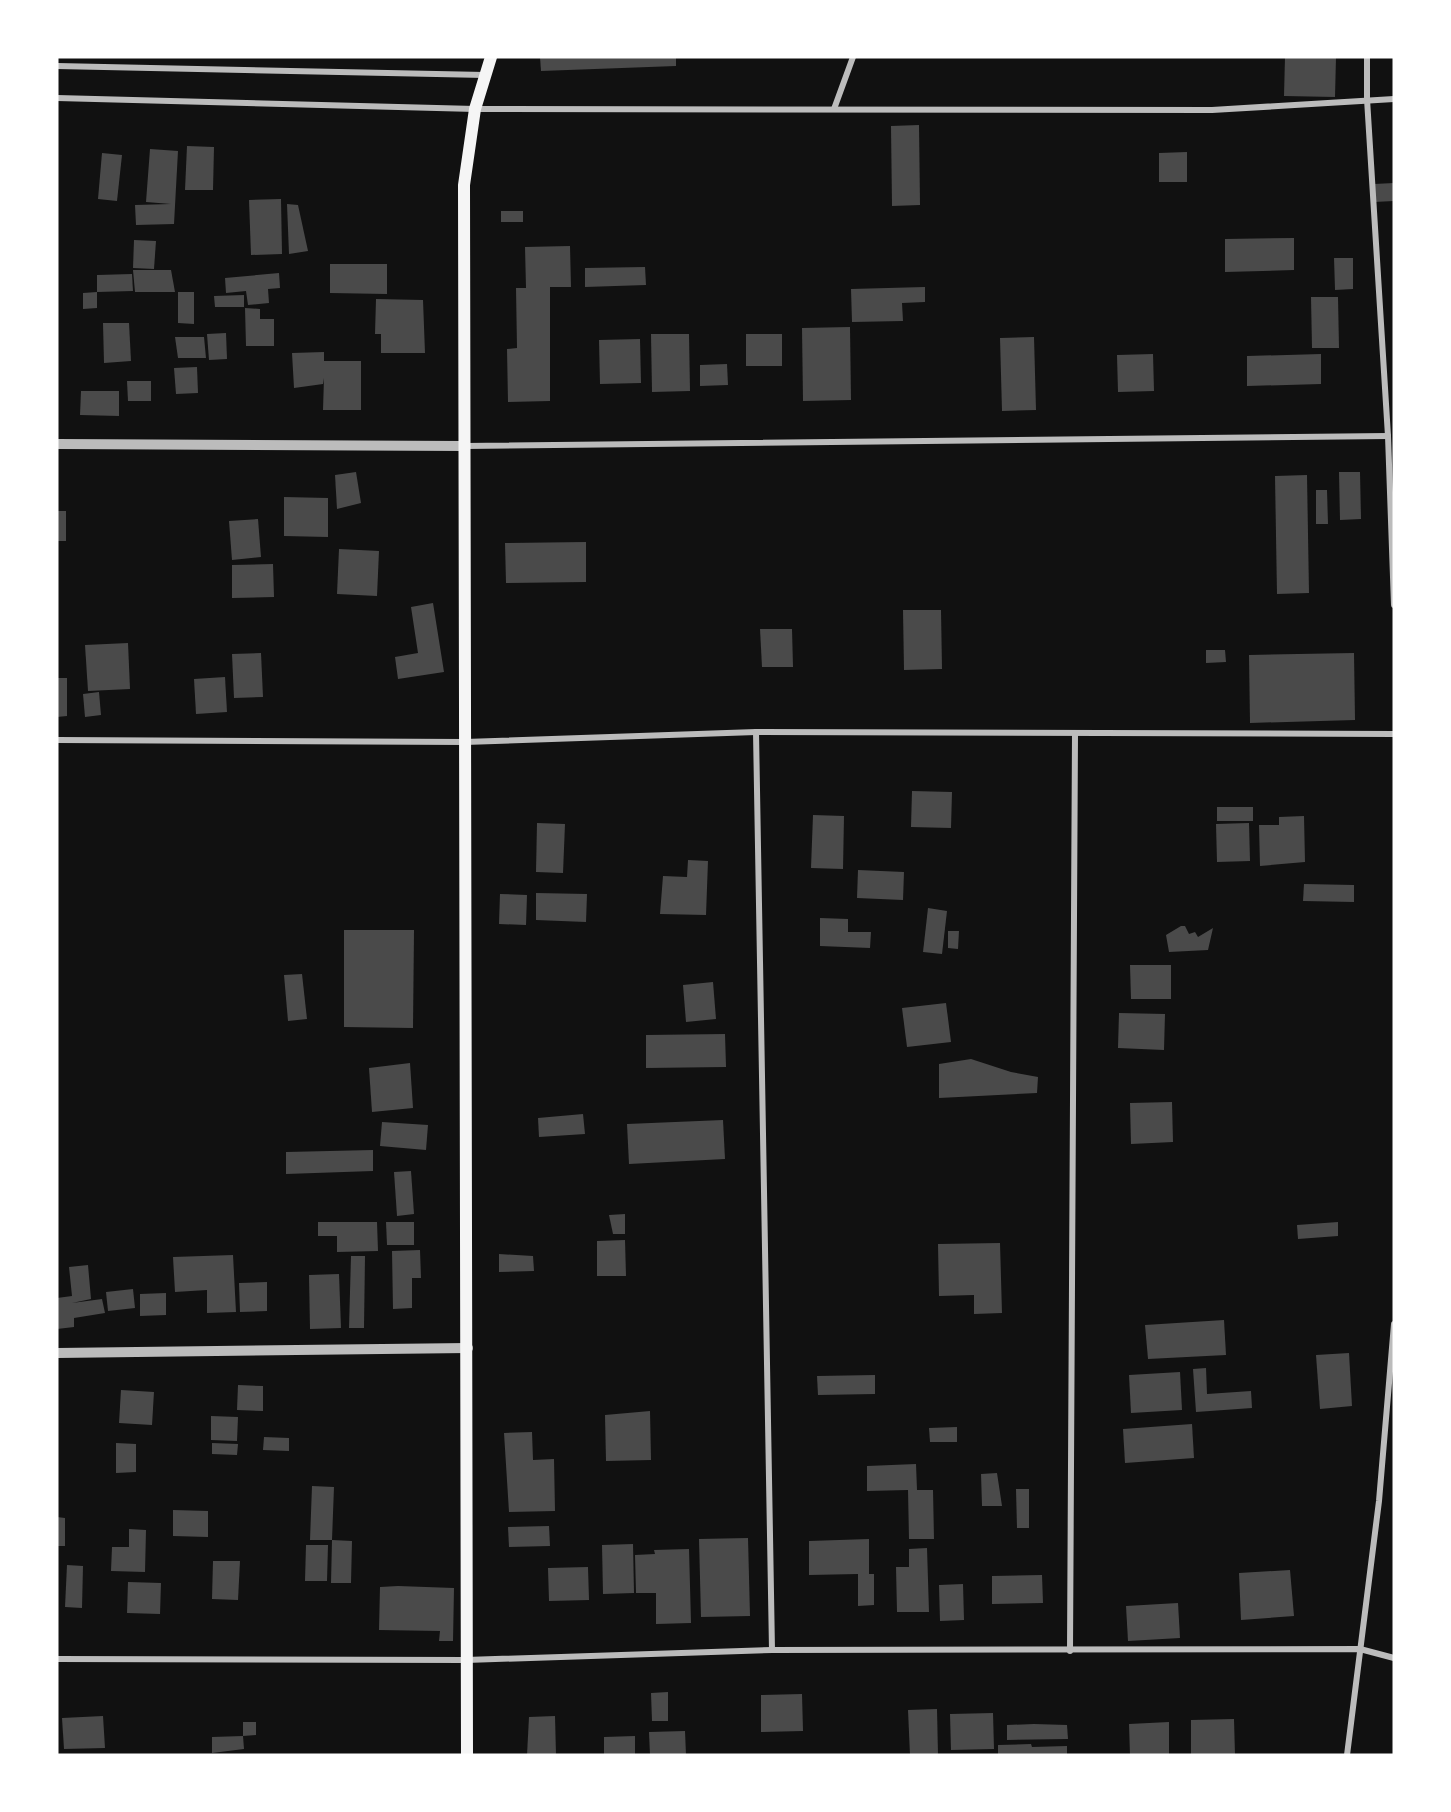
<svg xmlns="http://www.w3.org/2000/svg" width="1451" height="1812" font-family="'Alegreya Sans',sans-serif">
<rect width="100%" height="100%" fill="#111"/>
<g fill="#4a4a4a">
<polygon points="540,57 676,57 676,66 541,71"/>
<polygon points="1285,57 1336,57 1335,97 1284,96"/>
<polygon points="919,125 920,205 892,206 891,126"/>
<polygon points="187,146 214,147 213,190 185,190"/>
<polygon points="150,149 178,151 174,224 136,225 135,205 171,204 146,202"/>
<polygon points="1187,152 1187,182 1159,182 1159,153"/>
<polygon points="102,153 122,155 117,201 98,199"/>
<polygon points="1394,183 1394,201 1374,202 1374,184"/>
<polygon points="281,199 282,254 251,255 249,200"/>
<polygon points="287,204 298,205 308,251 289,254"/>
<rect x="501" y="211" width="22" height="11"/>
<polygon points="1294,238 1294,270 1225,272 1225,239"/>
<polygon points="134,240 156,241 154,269 133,268"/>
<polygon points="570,246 571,287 550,287 550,401 508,402 507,349 517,348 516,288 526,288 525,247"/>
<polygon points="1334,258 1353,258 1353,289 1335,290"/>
<polygon points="330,264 387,264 387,294 330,293"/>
<polygon points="645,267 646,285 585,287 585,268"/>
<polygon points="133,270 171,270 175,292 135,292"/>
<polygon points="279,273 280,288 268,289 269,303 248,305 246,291 226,293 225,278"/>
<polygon points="132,274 133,291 97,292 97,275"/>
<polygon points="925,287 925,302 902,303 903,321 852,322 851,289"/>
<polygon points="97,292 97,308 83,309 83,293"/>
<polygon points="178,292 194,292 194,324 178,323"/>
<polygon points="244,295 244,307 215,307 214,296"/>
<polygon points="1311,297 1338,297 1339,348 1312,348"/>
<polygon points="376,299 423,300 425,353 381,353 381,334 375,334"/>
<polygon points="245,308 260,309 260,319 274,319 274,346 246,346"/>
<polygon points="103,323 129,323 131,361 104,363"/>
<polygon points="850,327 851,400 803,401 802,328"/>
<polygon points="226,333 227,359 209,360 207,334"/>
<polygon points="651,334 689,334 690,391 652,392"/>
<rect x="746" y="334" width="36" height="32"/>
<polygon points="175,337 204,337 206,358 178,358"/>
<polygon points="1034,337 1036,410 1002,411 1000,338"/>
<polygon points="640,339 641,383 600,384 599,340"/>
<polygon points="324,352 324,361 361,361 361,410 323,410 324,378 323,384 294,388 292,353"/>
<polygon points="1153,354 1154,391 1118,392 1117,355"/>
<polygon points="1321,354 1321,384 1247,386 1247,356"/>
<polygon points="727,364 728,385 700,386 700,365"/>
<polygon points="197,367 198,393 176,394 174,368"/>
<polygon points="127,381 151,381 151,401 128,401"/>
<polygon points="81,391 119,391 119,416 80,415"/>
<polygon points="356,472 361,503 337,509 335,475"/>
<polygon points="1339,472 1360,472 1361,519 1340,520"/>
<polygon points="1307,475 1309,593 1277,594 1275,476"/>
<polygon points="1316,490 1327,490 1328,524 1316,524"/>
<polygon points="284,497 328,498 328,537 284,536"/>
<rect x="57" y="511" width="9" height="30"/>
<polygon points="258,519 261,557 232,560 229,521"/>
<polygon points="586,542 586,582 506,583 505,543"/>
<polygon points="339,549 379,551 377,596 337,594"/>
<polygon points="273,564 274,597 232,598 232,565"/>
<polygon points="433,603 444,672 398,679 395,657 418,653 411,607"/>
<polygon points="903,610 941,610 942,669 904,670"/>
<polygon points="760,629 792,629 793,667 762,667"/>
<polygon points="128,643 130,689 88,691 85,645"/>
<polygon points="1206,650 1225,650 1226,662 1206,663"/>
<polygon points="261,653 263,697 234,698 232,654"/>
<polygon points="1354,653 1355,720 1250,723 1249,655"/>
<polygon points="225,677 227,712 196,714 194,679"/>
<polygon points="57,678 67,678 67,716 57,717"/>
<polygon points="99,692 101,715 85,717 83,694"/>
<polygon points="912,791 952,792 951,828 911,827"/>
<rect x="1217" y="807" width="36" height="14"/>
<polygon points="813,815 844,816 843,869 811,868"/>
<polygon points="1304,816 1305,862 1260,866 1259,825 1279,825 1279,817"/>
<polygon points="537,823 565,824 563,873 536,872"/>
<polygon points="1249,823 1250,861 1217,862 1216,824"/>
<polygon points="688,860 708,861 706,915 660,914 663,876 687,877"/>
<polygon points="858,870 904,872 903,900 857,898"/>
<polygon points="1304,884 1354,885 1354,902 1303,901"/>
<polygon points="536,893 587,894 586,922 536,920"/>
<polygon points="500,894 527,895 526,925 499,924"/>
<polygon points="928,908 947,911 942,954 923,952"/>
<polygon points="820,918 848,919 848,932 871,932 870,948 820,946"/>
<polygon points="1181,926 1185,926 1189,934 1195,932 1198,937 1213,928 1208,950 1169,952 1166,935"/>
<polygon points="344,930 414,930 413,1028 344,1027"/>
<polygon points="948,931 959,931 958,949 948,948"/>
<polygon points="1130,965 1171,965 1171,999 1131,999"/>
<polygon points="302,974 307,1019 288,1021 284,975"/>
<polygon points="713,982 716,1019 686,1022 683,985"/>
<polygon points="946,1003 951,1042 907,1047 902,1008"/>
<polygon points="1119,1013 1165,1014 1164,1050 1118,1048"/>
<polygon points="725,1034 726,1067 646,1068 646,1035"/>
<polygon points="971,1059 1011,1072 1038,1077 1037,1093 939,1098 939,1064"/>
<polygon points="410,1063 413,1108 372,1112 369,1068"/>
<polygon points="1172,1102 1173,1142 1131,1144 1130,1103"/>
<polygon points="583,1114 585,1134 539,1137 538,1118"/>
<polygon points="723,1120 725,1159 629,1164 627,1124"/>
<polygon points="382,1122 428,1125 426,1150 380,1146"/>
<polygon points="373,1150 373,1171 286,1174 286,1152"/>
<polygon points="411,1171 414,1214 397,1216 394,1172"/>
<polygon points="625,1214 625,1234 613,1234 609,1215"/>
<polygon points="318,1222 377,1222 378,1251 337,1252 337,1236 318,1236"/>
<polygon points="386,1222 414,1222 414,1245 387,1245"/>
<polygon points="1338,1222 1338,1236 1298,1239 1297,1225"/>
<polygon points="625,1240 626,1276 597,1276 597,1241"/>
<polygon points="1000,1243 1002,1313 974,1314 974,1295 939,1296 938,1244"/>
<polygon points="420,1250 421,1278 412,1278 412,1308 393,1309 392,1251"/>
<polygon points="499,1254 533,1256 534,1271 499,1272"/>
<polygon points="233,1255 236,1312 207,1313 207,1290 175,1292 173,1257"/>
<polygon points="351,1256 365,1256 364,1328 349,1328"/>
<polygon points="88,1265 91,1299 72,1303 102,1299 105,1313 74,1318 74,1327 57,1329 57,1298 72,1296 69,1267"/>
<polygon points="339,1274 341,1328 310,1329 309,1275"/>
<polygon points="267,1282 267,1311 240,1312 239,1283"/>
<polygon points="133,1289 135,1308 108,1311 106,1292"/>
<polygon points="166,1293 166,1315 140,1316 140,1294"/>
<polygon points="1224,1320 1226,1355 1148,1359 1145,1325"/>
<polygon points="1349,1353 1352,1406 1320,1409 1316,1355"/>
<polygon points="1206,1368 1207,1394 1251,1391 1252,1408 1196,1412 1193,1369"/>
<polygon points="1180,1372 1182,1410 1131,1413 1129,1375"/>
<polygon points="875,1375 875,1394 818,1395 817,1376"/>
<polygon points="238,1385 263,1386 263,1411 237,1410"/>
<polygon points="121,1390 154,1392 152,1425 119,1423"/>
<polygon points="650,1411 651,1460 606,1461 605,1415"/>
<polygon points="211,1416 238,1417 237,1441 211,1440"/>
<polygon points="1192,1424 1194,1458 1125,1463 1123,1429"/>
<polygon points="957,1427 957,1442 930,1442 929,1428"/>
<polygon points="532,1432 533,1460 554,1459 555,1511 509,1512 504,1433"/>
<polygon points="264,1437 289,1438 289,1451 263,1450"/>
<polygon points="116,1443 136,1444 136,1472 116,1473"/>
<polygon points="212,1443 238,1444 237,1455 212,1454"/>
<polygon points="916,1464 917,1490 933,1490 934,1539 909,1539 908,1490 867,1491 867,1466"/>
<polygon points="997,1473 1002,1506 982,1506 981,1474"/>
<polygon points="312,1486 334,1487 332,1540 352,1541 351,1583 331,1583 332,1540 310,1540"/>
<polygon points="1016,1489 1029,1489 1029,1528 1017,1528"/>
<polygon points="173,1510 208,1511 208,1537 173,1536"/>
<polygon points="57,1517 65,1518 65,1546 57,1546"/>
<polygon points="549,1526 550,1546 509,1547 508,1527"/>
<polygon points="129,1529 146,1530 145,1572 111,1571 112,1547 129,1547"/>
<polygon points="748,1538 750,1616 701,1617 699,1539"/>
<polygon points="869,1539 869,1574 874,1574 874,1605 858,1606 858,1574 809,1575 809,1541"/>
<polygon points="633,1544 634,1593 603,1594 602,1545"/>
<polygon points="306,1545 328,1545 327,1581 305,1581"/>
<polygon points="927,1548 929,1612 897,1612 896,1567 909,1567 909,1549"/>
<polygon points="689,1549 691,1623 656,1624 656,1593 636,1593 635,1555 655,1554 654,1550"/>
<polygon points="213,1561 240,1561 238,1600 212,1599"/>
<polygon points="67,1565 83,1566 82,1608 65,1607"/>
<polygon points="588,1567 589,1600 549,1601 548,1568"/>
<polygon points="1290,1570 1294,1616 1241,1620 1239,1573"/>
<polygon points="1042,1575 1043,1603 992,1604 992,1576"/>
<polygon points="128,1582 161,1583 160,1614 127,1613"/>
<polygon points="963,1584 964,1620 940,1621 939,1585"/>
<polygon points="398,1586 454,1588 453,1641 439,1641 440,1631 379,1630 380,1587"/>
<polygon points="1178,1603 1180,1638 1128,1641 1126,1606"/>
<polygon points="668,1692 668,1721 652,1721 651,1693"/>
<polygon points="802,1694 803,1731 761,1732 761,1695"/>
<polygon points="937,1709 938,1755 910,1755 908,1710"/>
<polygon points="993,1713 994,1749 951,1750 950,1714"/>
<polygon points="103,1716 105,1748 64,1749 62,1718"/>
<polygon points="555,1716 556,1755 527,1755 529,1717"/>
<polygon points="1234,1719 1235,1755 1191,1755 1191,1720"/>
<polygon points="243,1722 256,1722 256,1735 243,1736"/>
<polygon points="1169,1722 1169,1755 1130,1755 1129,1724"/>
<polygon points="1034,1724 1067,1725 1068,1739 1007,1740 1007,1725"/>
<polygon points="685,1731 686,1755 650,1755 649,1732"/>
<polygon points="243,1736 244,1749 212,1753 212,1737"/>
<polygon points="635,1736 635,1755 604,1755 604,1737"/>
<polygon points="1031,1744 1032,1747 1067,1746 1067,1755 998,1755 998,1745"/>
</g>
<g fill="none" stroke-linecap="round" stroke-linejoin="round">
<g stroke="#bcbcbc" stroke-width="6">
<polyline points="1367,57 1367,99 1388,436 1394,605"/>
<polyline points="57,66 485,75"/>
<polyline points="57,98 475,109 1212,110 1394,99"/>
<polyline points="834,109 853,57"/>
<polyline points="465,446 1388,436"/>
<polyline points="756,732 772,1650"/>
<polyline points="57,740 465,742 756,732 1394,734"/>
<polyline points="1070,1651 1075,734"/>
<polyline points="57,1659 466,1660 772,1650 1360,1649 1394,1658"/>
<polyline points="1347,1755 1379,1501 1394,1324"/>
</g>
<g stroke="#bcbcbc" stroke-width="10">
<polyline points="57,444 464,446"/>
<polyline points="57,1353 468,1348"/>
</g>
<polyline stroke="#f5f5f5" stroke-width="12" points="467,1755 464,185 475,109 491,57"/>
</g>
<rect width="1451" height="1812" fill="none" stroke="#ffffff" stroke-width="117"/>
</svg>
